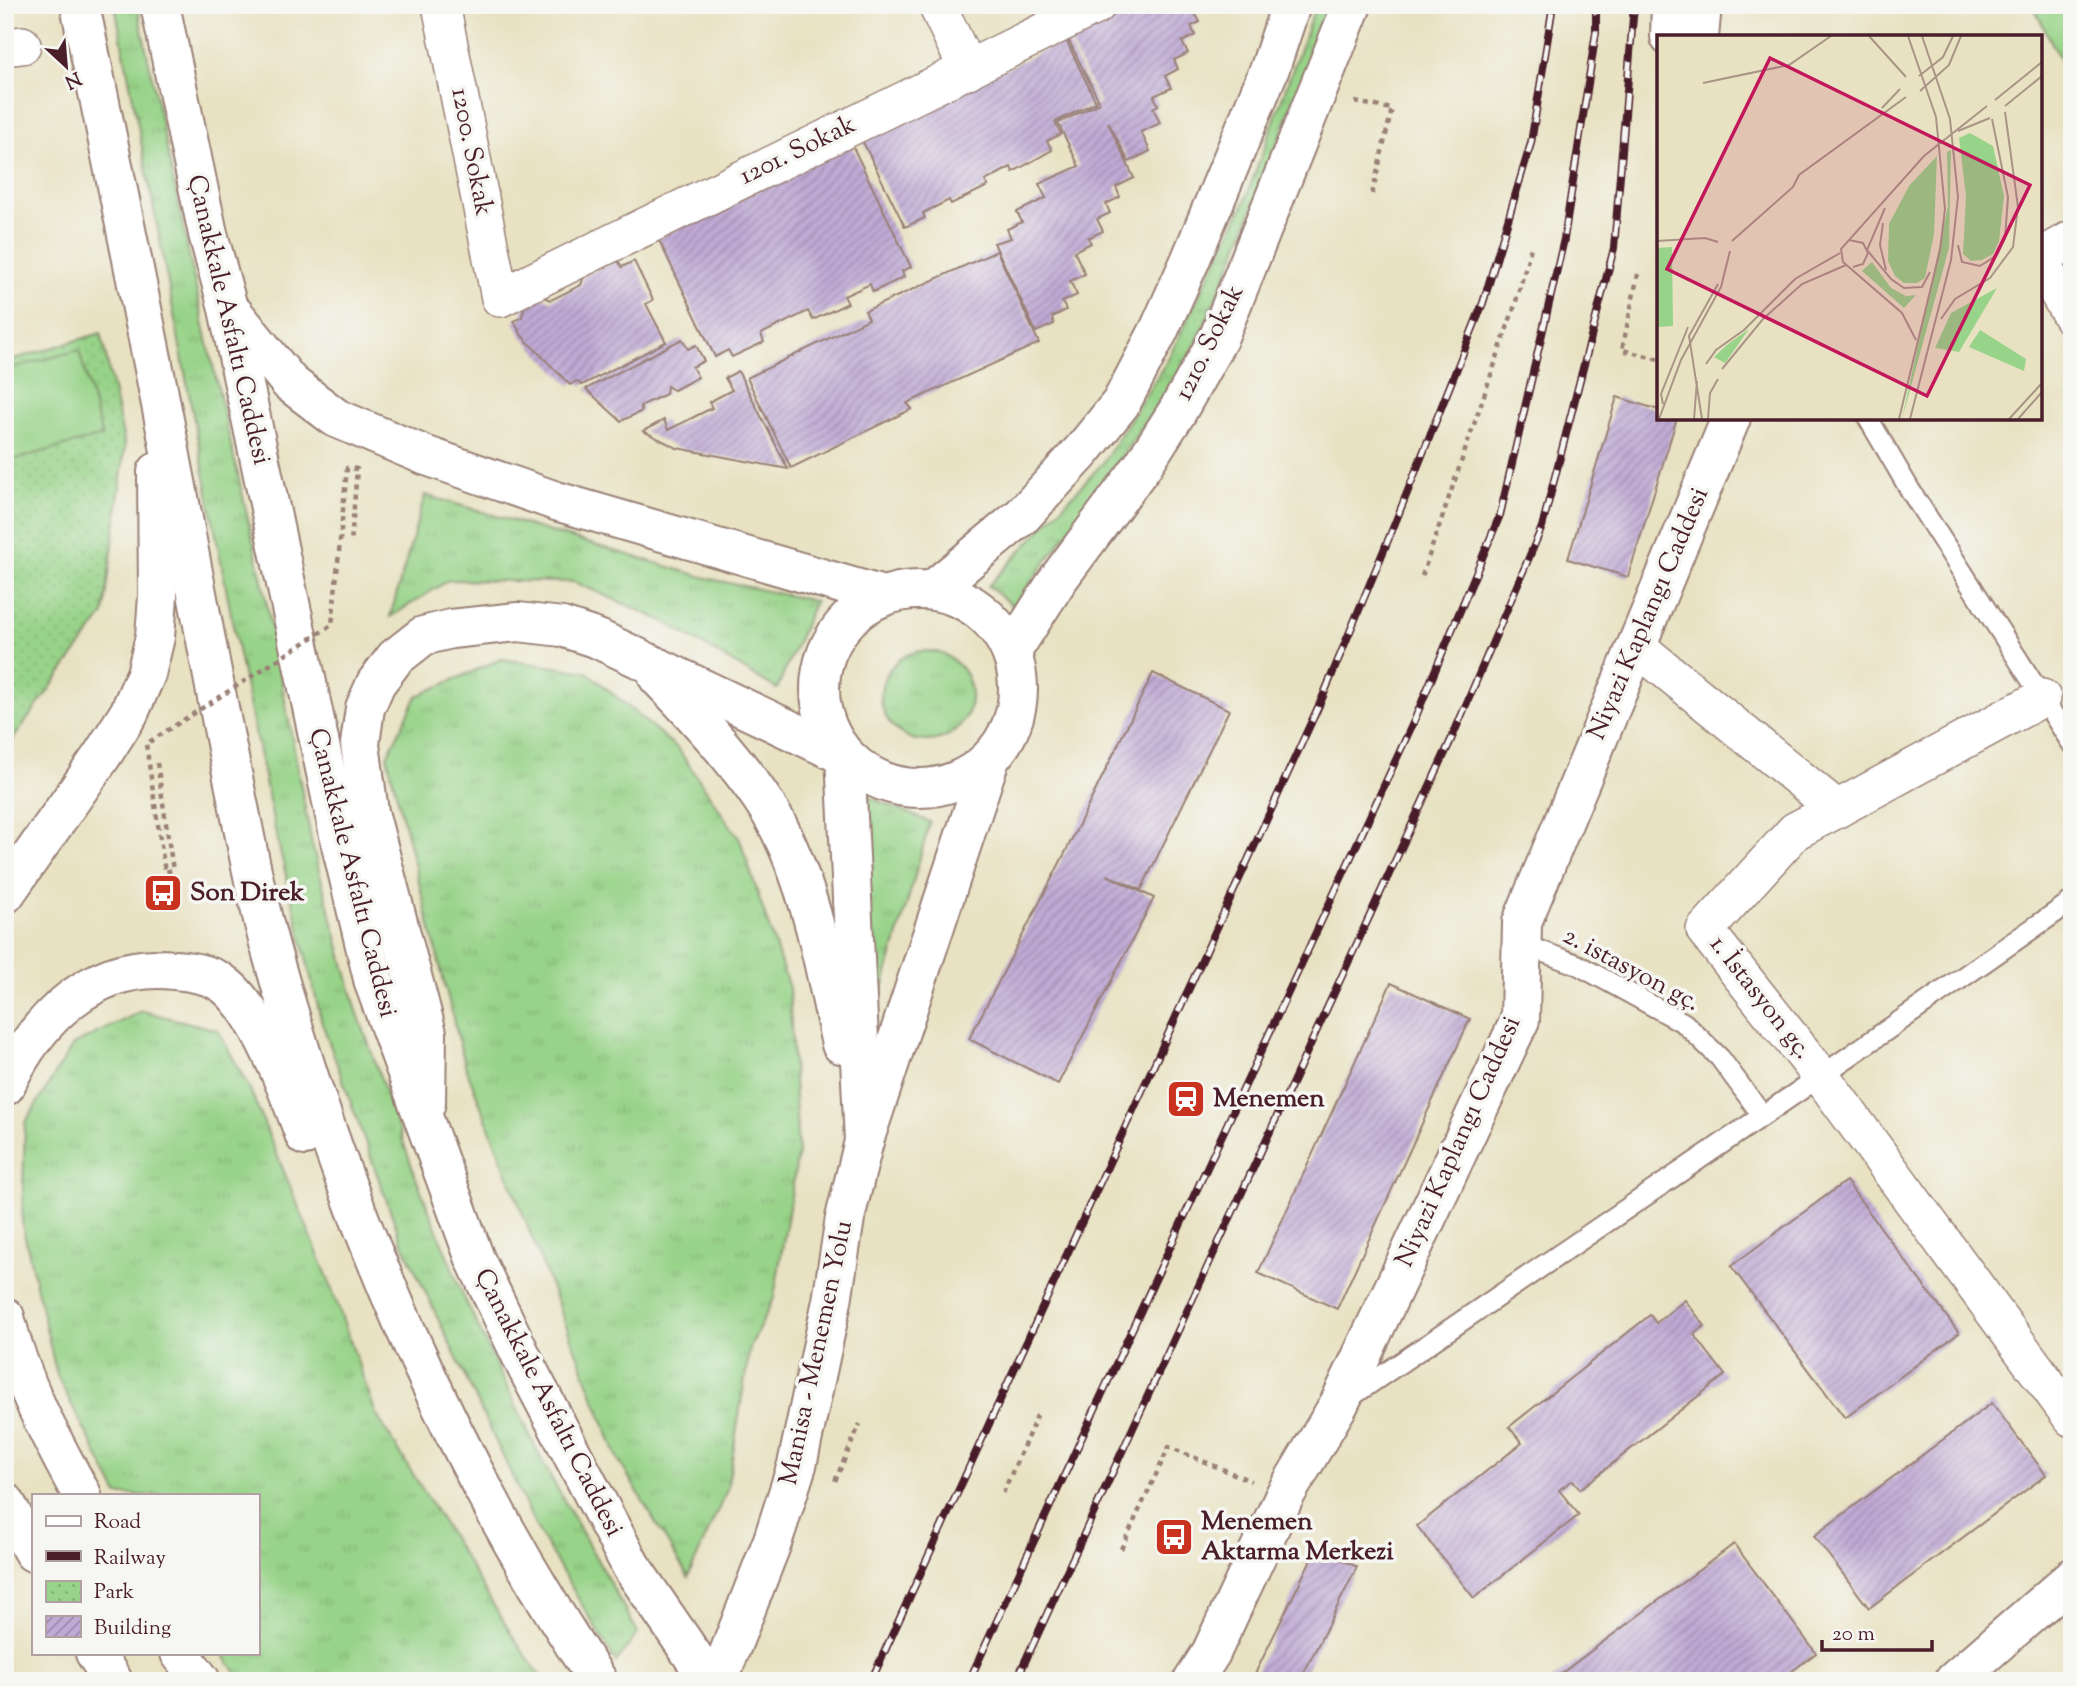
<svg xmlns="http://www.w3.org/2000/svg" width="2077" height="1686" font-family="'Sorts Mill Goudy',serif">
<defs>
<pattern id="grass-tufts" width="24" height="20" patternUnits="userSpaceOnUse" patternTransform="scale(1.75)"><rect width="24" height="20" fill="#97d388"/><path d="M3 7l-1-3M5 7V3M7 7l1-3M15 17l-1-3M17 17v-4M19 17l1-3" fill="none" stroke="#84b576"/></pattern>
<pattern id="park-dots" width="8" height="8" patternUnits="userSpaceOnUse" patternTransform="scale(1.75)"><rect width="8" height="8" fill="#97d388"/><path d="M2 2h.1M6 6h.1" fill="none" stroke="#84b576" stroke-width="1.8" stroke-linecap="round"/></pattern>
<pattern id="building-hatch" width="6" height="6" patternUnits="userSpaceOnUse" patternTransform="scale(1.75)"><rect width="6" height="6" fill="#c0aad5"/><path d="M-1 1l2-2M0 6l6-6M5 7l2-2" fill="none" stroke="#9e8aad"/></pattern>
</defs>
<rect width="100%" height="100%" fill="#f6f6f2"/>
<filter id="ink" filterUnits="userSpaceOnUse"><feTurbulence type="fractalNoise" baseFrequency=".0143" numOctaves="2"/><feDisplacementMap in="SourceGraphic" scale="14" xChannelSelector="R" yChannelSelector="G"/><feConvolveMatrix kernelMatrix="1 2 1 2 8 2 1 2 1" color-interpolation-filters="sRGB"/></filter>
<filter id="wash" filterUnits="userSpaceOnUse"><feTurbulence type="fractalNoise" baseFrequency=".00686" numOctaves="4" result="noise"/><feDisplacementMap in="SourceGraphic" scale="28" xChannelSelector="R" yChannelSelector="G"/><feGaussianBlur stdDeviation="1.57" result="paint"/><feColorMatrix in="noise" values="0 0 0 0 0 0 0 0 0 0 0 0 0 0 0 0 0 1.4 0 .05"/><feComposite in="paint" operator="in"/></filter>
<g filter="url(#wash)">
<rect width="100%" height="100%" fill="#e8e2c2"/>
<g fill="url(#grass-tufts)" stroke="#70795a" stroke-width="2">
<polygon points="115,5 137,5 203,322 264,589 312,845 356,1008 416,1178 462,1293 543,1463 638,1633 616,1662 538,1531 401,1240 322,1023 275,830 235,635"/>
<polygon points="1316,5 1330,5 1236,252 1190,357 1093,498 1013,606 988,586 1102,464 1167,361 1243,206"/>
<polygon points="425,495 710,579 815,601 777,689 661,620 574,582 449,580 390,617"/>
<circle cx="926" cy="696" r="45"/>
<polygon points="501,659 587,672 678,749 740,840 789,988 798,1153 774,1298 750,1347 727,1490 688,1577 618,1459 465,1065 387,756 417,696"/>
<polygon points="859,793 930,822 873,1023"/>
<polygon points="142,1011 218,1030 251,1092 328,1278 376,1414 515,1640 544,1681 242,1681 222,1653 257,1653 257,1495 118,1495 57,1376 22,1224 25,1123 73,1045"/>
</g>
<polygon fill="url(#park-dots)" stroke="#70795a" stroke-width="2" points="101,333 125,446 104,614 5,750 5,362"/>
<g fill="#97d388" stroke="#70795a" stroke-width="2">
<polygon points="2033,5 2072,5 2072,84"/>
<polygon points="79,350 102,436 5,462 5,370"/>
</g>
<g id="blocks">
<g fill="url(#building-hatch)">
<polygon points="1111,5 1206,5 1207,8 1195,13 1200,22 1191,26 1195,35 1182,42 1188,53 1174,60 1178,69 1165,76 1171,88 1154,96 1158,105 1153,108 1160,123 1141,132 1150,151 1129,162 1108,122 1134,178 1116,187 1120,197 1106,204 1110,213 1097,219 1103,231 1088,238 1091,243 1074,251 1085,274 1070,281 1077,295 1062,302 1066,310 1052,317 1054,324 1036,332 994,243 1011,238 1007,229 1022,222 1017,212 1046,198 1039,184 1079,166 1058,123 1100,103 1063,29"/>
<polygon points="1066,40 1096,102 1055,122 1061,134 1047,141 1052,150 1013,172 1011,167 985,181 988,186 951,204 949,200 923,213 925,218 905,227 861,138"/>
<polygon points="852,145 911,267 902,271 904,277 873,292 870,284 844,296 848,303 813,320 808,311 761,334 764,342 732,357 728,350 715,357 658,238"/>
<polygon points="997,251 1039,343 907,403 912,409 791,468 747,378 869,319 865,311"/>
<polygon points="617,259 622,267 634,261 653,300 646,304 666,342 582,385 576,381 570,385 522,336 514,321 522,317 524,308 543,297 551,300 581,285 584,276"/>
<polygon points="682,339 688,349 696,345 704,361 692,367 698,377 674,390 667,386 666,394 640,406 642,411 621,421 586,389"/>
<polygon points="738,371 788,469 677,448 643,431 664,420 668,430 712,408 709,402 732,390 725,378"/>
<polygon points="1617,397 1659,410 1659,418 1677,418 1628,577 1568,559"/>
<polygon points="1153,673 1229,710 1141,890 1107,875 1154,898 1058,1084 969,1039 1065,853"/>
<polygon points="1391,983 1470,1019 1337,1309 1258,1273"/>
<polygon points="1846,1181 1959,1333 1845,1418 1731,1266"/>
<polygon points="1685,1300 1705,1326 1694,1334 1725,1375 1580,1489 1573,1480 1559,1490 1579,1515 1474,1598 1417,1526 1522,1443 1509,1427 1650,1315 1656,1323"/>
<polygon points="1992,1403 2046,1475 1869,1608 1814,1536"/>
<polygon points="1734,1544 1816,1653 1779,1681 1551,1681"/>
<polygon points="1317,1547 1357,1567 1300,1681 1268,1681 1255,1674"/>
</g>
</g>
</g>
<g filter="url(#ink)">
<use href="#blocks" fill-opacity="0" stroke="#998076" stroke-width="2"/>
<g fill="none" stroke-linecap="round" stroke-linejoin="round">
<g stroke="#998076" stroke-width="23">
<g id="lane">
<polyline points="1868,418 1910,490 2072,744"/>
<polyline points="1522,944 1578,965 1684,1023 1720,1058 1762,1115"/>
<polyline points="1349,1398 1821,1076 2072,901"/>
</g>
</g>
<g stroke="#998076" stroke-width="40">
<g id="street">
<path d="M441,5L500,298C699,199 899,105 1097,5"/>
<polyline points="937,5 968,70"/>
<polyline points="5,47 22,45"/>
<polyline points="2040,262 2072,317"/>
<polyline points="1636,646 1837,809 1795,831 1705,930 1821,1076 2072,1418"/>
<polyline points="1837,809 2042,698"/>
</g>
</g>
<g stroke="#998076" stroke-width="42">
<g id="secondary">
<polyline points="1670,37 1671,5"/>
<polyline points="1699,37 1702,5"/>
<polyline points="2040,258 2072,240"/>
<polyline points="934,589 1023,515 1082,451 1121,403 1159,330 1190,261 1270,68 1291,5"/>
<polyline points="1012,651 1059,578 1143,465 1177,412 1218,339 1352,5"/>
<polyline points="1193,1681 1211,1653 1285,1495 1339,1404 1520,1020 1522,922 1731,418"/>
<polyline points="1954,1681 2072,1578"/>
</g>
</g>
<g stroke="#998076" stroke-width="42">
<g id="highway">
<path d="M80,5C115,176 151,347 183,519C201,615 219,711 239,807C249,856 258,906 272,954C343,1210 450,1460 598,1681"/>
<polyline points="160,5 208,234 227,304 342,849 374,983 475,1259 528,1370 631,1566 710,1681"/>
<polyline points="234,314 290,383 336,418 424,455 556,501 883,596"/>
<circle cx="919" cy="689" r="99"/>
<path d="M658,677C697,717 754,778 779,828C813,895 825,971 841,1044"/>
<polyline points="5,894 101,757 129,713 146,674 155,637 158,596 157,472"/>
<path d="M5,1086C37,1018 94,961 174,970C190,971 212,975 225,985C259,1011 290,1095 305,1136"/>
<polyline points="426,1103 427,1033 369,812 360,744 365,708 376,683 395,658 423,636 451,629 518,622 562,627 598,639 845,756 864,1141"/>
<path d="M5,1317C20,1380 51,1439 82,1495"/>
<polyline points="5,1502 33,1552"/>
<polyline points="95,1653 113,1681"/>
<polyline points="180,1653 201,1681"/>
<polyline points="718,1681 773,1540 797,1465 832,1301 845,1218 864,1141 990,759"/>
</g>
</g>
<g stroke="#998076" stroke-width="4.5" stroke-dasharray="5 5" stroke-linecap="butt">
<polyline points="1355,102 1392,109 1371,199"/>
<polyline points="1638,274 1622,350 1659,359"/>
<polyline points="1422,576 1515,305 1532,244"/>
<polyline points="5,680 7,678"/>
<polyline points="835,1481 860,1424"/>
<polyline points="1003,1493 1039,1411"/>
<polyline points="1121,1549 1169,1447 1251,1481"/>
</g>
<use href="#lane" stroke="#fff" stroke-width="19"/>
<use href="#street" stroke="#fff" stroke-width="37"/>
<use href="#secondary" stroke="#fff" stroke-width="38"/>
<use href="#highway" stroke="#fff" stroke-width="38"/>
<g stroke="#4a1f2b" stroke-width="8">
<g id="rail">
<polyline points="871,1681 1321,701 1391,533 1483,303 1531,143 1553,5"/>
<polyline points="969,1681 1414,721 1500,515 1564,239 1596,32 1596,5"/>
<polyline points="1016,1681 1451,740 1542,527 1614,248 1634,5"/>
</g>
</g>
<use href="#rail" stroke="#f6f6f2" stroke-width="5" stroke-dasharray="16" stroke-linecap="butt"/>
<polyline stroke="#998076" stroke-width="4.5" stroke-dasharray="5 5" stroke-linecap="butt" points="157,763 173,870 165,872 146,744 332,625 347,468 357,469 351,543"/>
</g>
</g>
<defs>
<g id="bus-square" transform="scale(2.0125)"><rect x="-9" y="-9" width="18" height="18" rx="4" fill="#c8321e" stroke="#f6f6f2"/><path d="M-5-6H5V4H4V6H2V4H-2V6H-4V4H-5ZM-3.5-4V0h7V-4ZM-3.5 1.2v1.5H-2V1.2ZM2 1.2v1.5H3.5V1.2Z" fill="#fff"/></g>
<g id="station-square" transform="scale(2.0125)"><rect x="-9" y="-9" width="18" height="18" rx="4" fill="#c8321e" stroke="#f6f6f2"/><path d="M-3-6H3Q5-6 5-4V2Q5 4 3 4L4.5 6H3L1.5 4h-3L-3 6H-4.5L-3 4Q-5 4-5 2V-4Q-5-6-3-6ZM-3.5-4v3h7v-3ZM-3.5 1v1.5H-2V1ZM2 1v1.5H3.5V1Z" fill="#fff"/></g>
</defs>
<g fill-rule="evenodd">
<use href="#bus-square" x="163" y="893"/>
<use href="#station-square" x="1186" y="1099"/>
<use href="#bus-square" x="1174" y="1537"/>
</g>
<g text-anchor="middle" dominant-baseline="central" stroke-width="7" stroke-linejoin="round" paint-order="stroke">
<g font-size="26" fill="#4a1f2b" stroke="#f6f6f2">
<text transform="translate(798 151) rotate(-26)">1201. Sokak</text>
<text transform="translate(471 152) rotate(79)">1200. Sokak</text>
<text transform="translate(228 320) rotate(77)">Çanakkale Asfaltı Caddesi</text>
<text transform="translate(1210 343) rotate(-64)">1210. Sokak</text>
<text transform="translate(1649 614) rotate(-67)">Niyazi Kaplangı Caddesi</text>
<text transform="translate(352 873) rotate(76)">Çanakkale Asfaltı Caddesi</text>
<text transform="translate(1631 970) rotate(28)">2. istasyon gç.</text>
<text transform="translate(1760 998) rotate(52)">1. İstasyon gç.</text>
<text transform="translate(1459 1142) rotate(-66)">Niyazi Kaplangı Caddesi</text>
<text transform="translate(817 1353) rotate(-78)">Manisa - Menemen Yolu</text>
<text transform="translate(548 1403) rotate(63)">Çanakkale Asfaltı Caddesi</text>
</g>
<g font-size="26" font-weight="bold" fill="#4a1f2b" stroke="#f6f6f2" text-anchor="start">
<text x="190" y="893">Son Direk</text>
<text x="1213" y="1099">Menemen</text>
<text x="1201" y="1522">Menemen<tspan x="1201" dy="30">Aktarma Merkezi</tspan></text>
</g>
</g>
<g transform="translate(1657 35)">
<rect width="385" height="385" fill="#e8e2c2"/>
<path d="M313,98L336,111L347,161L342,206L336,219L325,225L314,226L306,219L309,161L302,103ZM294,115L292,213L245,384L291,171L290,117ZM280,121L277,199L268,243L260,248H247L238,241L231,226L232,189L252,151ZM215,227L234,253L249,261L259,260L247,273L205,236ZM92,294L68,328L57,322L70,310Z" fill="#97d388"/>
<path d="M340,253L302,317L278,313L294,278ZM323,295L369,324L367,336L312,312Z" fill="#97d388"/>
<path d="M15,212L16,291L0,292V213Z" fill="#97d388"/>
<path fill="none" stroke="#a99486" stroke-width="2" d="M212,1L249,42M262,41L286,22L296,1M46,48L132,30L174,1M263,56L292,30L304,1M338,65L385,27M348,71L385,41M225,73L243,54M301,96L333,83M228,173L210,215L234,244L247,253L265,252L273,237M226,188L223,210L229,235M192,205L206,208L211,218L206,229L196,232M0,206L48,203L61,207M75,206L136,152L142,140L249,62M301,210L305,227L323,231L340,220L348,203L351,162L335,84M284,284L298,264L333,243L356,212L361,172L348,77M259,305L245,278L186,227L184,214L267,121L330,71M49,329L59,315L87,295L138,244L183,218M65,334L106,284L145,249L189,230M6,369L4,359L31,292M2,384L24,325L64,252L73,216M37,384L40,346M45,384L32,301L61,249M51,384L53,358L61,344M242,384L283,215L288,174L279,82L251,1M253,384L294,225L301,162L293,84L265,1M352,384L385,348M361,384L385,357"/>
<path fill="#c2185b" fill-opacity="0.15" stroke="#c2185b" stroke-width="3.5" d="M113,23L373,150L270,361L10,234Z"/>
<rect width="385" height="385" fill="none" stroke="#4a1f2b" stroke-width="3.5"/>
</g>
<rect width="2077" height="1686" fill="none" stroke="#f6f6f2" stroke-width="28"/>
<rect x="32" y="1494" width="228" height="161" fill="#f6f6f2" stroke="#b1a0a2" stroke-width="2"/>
<rect x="46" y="1516" width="35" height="10" fill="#ffffff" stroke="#b1a0a2" stroke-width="2"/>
<text x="94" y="1528" font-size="21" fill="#4a1f2b">Road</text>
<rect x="46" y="1551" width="35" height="10" fill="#4a1f2b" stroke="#b1a0a2" stroke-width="2"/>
<text x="94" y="1564" font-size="21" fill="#4a1f2b">Railway</text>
<rect x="46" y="1581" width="35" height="21" fill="url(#park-dots)" stroke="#b1a0a2" stroke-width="2"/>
<text x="94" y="1598" font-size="21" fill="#4a1f2b">Park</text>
<rect x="46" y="1616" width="35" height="21" fill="url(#building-hatch)" stroke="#b1a0a2" stroke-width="2"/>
<text x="94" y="1634" font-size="21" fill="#4a1f2b">Building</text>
<g transform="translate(66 66) rotate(154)" stroke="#f6f6f2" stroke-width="5" paint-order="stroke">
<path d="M0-5L12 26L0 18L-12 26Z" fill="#4a1f2b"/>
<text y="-10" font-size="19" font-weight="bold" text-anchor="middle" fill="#4a1f2b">N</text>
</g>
<path d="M1822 1640v10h110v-10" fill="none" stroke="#4a1f2b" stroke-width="3.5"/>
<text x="1832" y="1640" font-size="21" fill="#4a1f2b" stroke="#f6f6f2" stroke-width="5" paint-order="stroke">20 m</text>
</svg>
